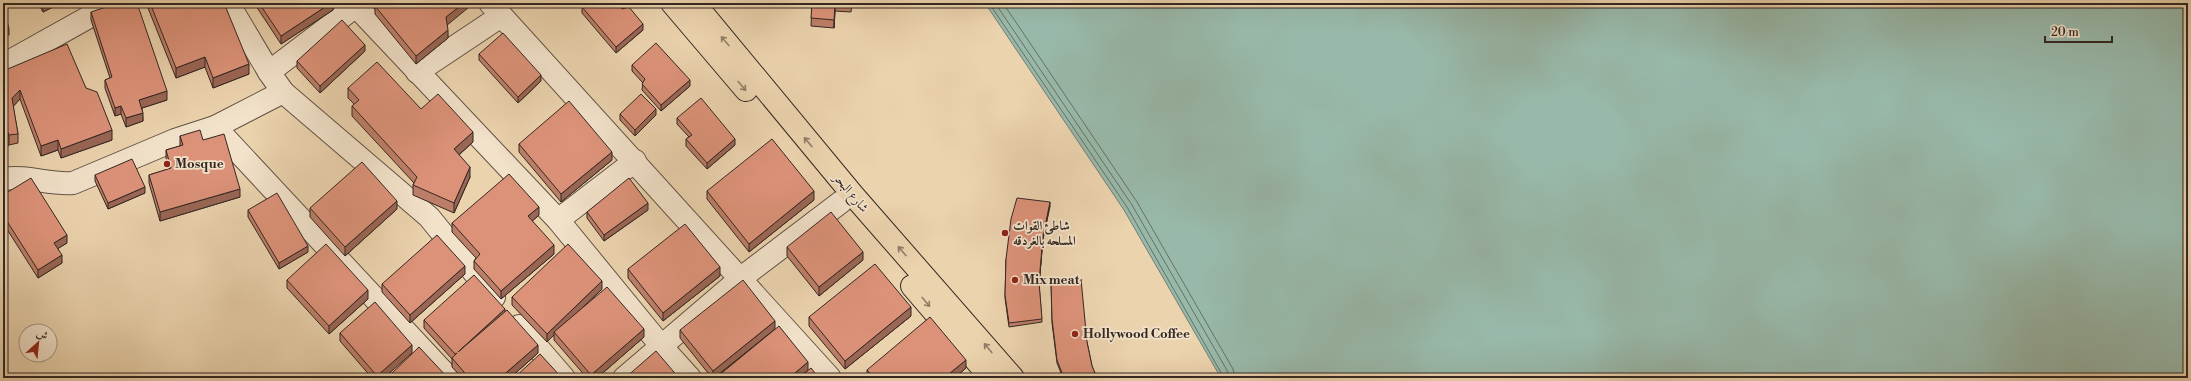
<svg xmlns="http://www.w3.org/2000/svg" width="2191" height="381" font-family="'Libre Bodoni',Amiri,serif">
<rect width="100%" height="100%" fill="#ebd3ae"/>
<filter id="stains"><feTurbulence type="fractalNoise" baseFrequency=".005" numOctaves="4"/><feColorMatrix values="0 0 0 0 .2 0 0 0 0 .09 0 0 0 0 .02 0 0 0 .5 -.17"/></filter>
<radialGradient id="worn" r=".72"><stop offset=".6" stop-color="#630" stop-opacity="0"/><stop offset="1" stop-color="#630" stop-opacity=".3"/></radialGradient>
<polygon fill="#98b8a9" stroke="#707e73" points="985,3 2188,3 2188,378 1221,378 1124,210"/>
<g fill="none" stroke-linecap="round" stroke-linejoin="round">
<g stroke="#667066" stroke-width="1">
<polyline points="989,3 1127,207 1224,378"/>
<polyline points="995,3 1132,205 1228,372 1229,378"/>
<polyline points="1003,3 1137,202 1233,369 1235,378"/>
</g>
<g stroke="#615245" stroke-width="24">
<g id="minor">
<polyline points="228,3 269,72 283,92 429,217 494,297"/>
<polyline points="353,3 558,220 662,347 690,378"/>
<polyline points="490,3 830,378"/>
<polyline points="3,65 114,3"/>
<polyline points="269,72 360,3"/>
<polyline points="417,72 501,16"/>
<polyline points="215,127 449,378"/>
<path d="M3,179C27,175 49,185 73,183L175,140L215,127L283,92"/>
<polyline points="558,220 635,161"/>
<polyline points="519,326 564,378"/>
<polyline points="624,378 741,278 841,202"/>
</g>
</g>
<g stroke="#332722" stroke-width="24">
<g id="major">
<polyline points="672,3 746,90"/>
<polyline points="694,3 853,195 1013,378"/>
<polyline points="912,286 991,378"/>
</g>
</g>
<use href="#minor" stroke="#f2e2ca" stroke-width="22"/>
<use href="#major" stroke="#ebd3ae" stroke-width="22"/>
</g>
<g fill="#bd7e68" stroke="#332722">
<polygon points="38,3 61,3 43,12"/>
<polygon points="146,3 224,3 249,74 213,88 205,67 176,78"/>
<polygon points="256,3 333,3 333,10 281,44 256,6"/>
<polygon points="812,3 852,3 851,12 835,11 834,28 811,26"/>
<polygon points="375,6 447,25 448,38 416,64 375,14"/>
<polygon points="582,7 622,9 643,30 616,53 582,13"/>
<polygon points="91,12 167,100 142,108 143,121 126,127 121,114 115,116 105,88 105,80 110,78 91,20"/>
<polygon points="365,51 320,93 297,68 297,61"/>
<polygon points="479,54 541,81 518,103 479,60"/>
<polygon points="632,65 690,86 661,111 642,90 643,83 632,71"/>
<polygon points="3,71 86,88 112,140 61,158 58,150 41,156 20,99 13,106 18,134 18,143 9,145 3,147"/>
<polygon points="348,88 421,109 473,142 459,155 470,177 454,213 413,195 413,185 414,183 352,116 352,106 354,104 348,98"/>
<polygon points="620,114 656,115 635,136 620,120"/>
<polygon points="677,118 735,145 707,169 686,146 686,139 689,137 677,124"/>
<polygon points="180,136 203,140 240,197 160,221 149,183 149,175 169,169 166,158 166,150 180,146"/>
<polygon points="519,144 612,160 561,202 519,152"/>
<polygon points="95,175 145,193 108,209 95,181"/>
<polygon points="707,191 814,200 749,252 707,199"/>
<polygon points="3,195 67,243 58,248 62,263 38,278 3,223"/>
<polygon points="1050,206 1043,239 1039,284 1042,322 1009,327 1005,298 1006,259"/>
<polygon points="310,208 397,209 345,256 310,217"/>
<polygon points="248,210 308,252 279,269 248,217"/>
<polygon points="648,210 604,241 587,218 587,212"/>
<polygon points="539,215 532,221 554,254 501,299 474,269 474,261 476,258 452,232 452,223"/>
<polygon points="787,247 863,260 819,296 787,256"/>
<polygon points="628,269 720,276 663,321 628,278"/>
<polygon points="465,274 410,323 382,292 382,284"/>
<polygon points="287,280 368,299 329,334 287,288"/>
<polygon points="1051,281 1087,342 1092,366 1097,378 1063,378 1057,363 1052,323"/>
<polygon points="602,289 587,303 644,337 597,378 587,378 554,340 554,335 547,342 512,305 512,297"/>
<polygon points="505,312 538,353 510,378 462,378 452,367 452,359 424,328 424,320"/>
<polygon points="911,316 845,369 809,326 809,317"/>
<polygon points="775,329 808,370 799,378 718,378 718,376 764,338 714,378 712,378 680,338 680,330"/>
<polygon points="340,333 384,378 372,378 340,341"/>
<polygon points="966,368 954,378 867,378 867,370"/>
</g>
<g fill="#9a6655" stroke="#332722">
<polygon points="49,3 61,3 43,12 43,6"/>
<polygon points="331,3 333,3 333,10 281,44 281,36"/>
<polygon points="464,3 474,3 446,26 446,17"/>
<polygon points="835,3 835,11 834,28 834,20"/>
<polygon points="643,24 643,30 616,53 616,47"/>
<polygon points="9,29 9,35 3,37 3,31"/>
<polygon points="448,30 448,38 416,64 416,56"/>
<polygon points="365,45 365,51 320,93 320,86"/>
<polygon points="205,57 205,67 176,78 176,68"/>
<polygon points="249,64 249,74 213,88 213,78"/>
<polygon points="541,75 541,81 518,103 518,97"/>
<polygon points="690,80 690,86 661,111 661,105"/>
<polygon points="20,90 20,99 12,108 12,98"/>
<polygon points="167,91 167,100 139,109 139,100"/>
<polygon points="121,106 121,114 115,116 115,108"/>
<polygon points="656,109 656,115 635,136 635,130"/>
<polygon points="143,113 143,121 126,127 126,118"/>
<polygon points="112,130 112,140 61,158 61,149"/>
<polygon points="473,132 473,142 454,159 454,149"/>
<polygon points="9,136 9,145 3,147 3,139"/>
<polygon points="735,139 735,145 707,169 707,163"/>
<polygon points="58,140 58,150 41,156 41,146"/>
<polygon points="612,152 612,160 561,202 561,194"/>
<polygon points="470,167 470,177 454,213 454,203"/>
<polygon points="145,187 145,193 108,209 108,203"/>
<polygon points="240,189 240,197 160,221 160,212"/>
<polygon points="814,191 814,200 749,252 749,244"/>
<polygon points="397,201 397,209 345,256 345,247"/>
<polygon points="1050,202 1050,206 1043,239 1039,285 1043,236"/>
<polygon points="648,203 648,210 604,241 604,235"/>
<polygon points="539,207 539,215 528,225 528,216"/>
<polygon points="67,235 67,243 54,251 54,243"/>
<polygon points="554,245 554,254 501,299 501,291"/>
<polygon points="308,246 308,252 279,269 279,263"/>
<polygon points="863,252 863,260 819,296 819,287"/>
<polygon points="62,255 62,263 38,278 38,270"/>
<polygon points="465,266 465,274 410,323 410,315"/>
<polygon points="720,267 720,276 663,321 663,313"/>
<polygon points="602,281 602,289 556,333 554,332 554,335 547,342 547,334"/>
<polygon points="368,290 368,299 329,334 329,326"/>
<polygon points="911,307 911,316 845,369 845,361"/>
<polygon points="505,309 505,317 458,352"/>
<polygon points="775,321 775,329 714,378 713,378 713,371"/>
<polygon points="644,329 644,337 597,378 591,378 591,375"/>
<polygon points="412,345 412,353 384,378 377,378 377,376"/>
<polygon points="538,345 538,353 510,378 500,378"/>
<polygon points="966,360 966,368 954,378 944,378"/>
<polygon points="808,362 808,370 799,378 789,378"/>
</g>
<g fill="#dc9279" stroke="#332722">
<polygon points="41,3 49,3 43,6"/>
<polygon points="118,3 137,3 167,91 139,100 143,113 126,118 121,106 115,108 105,80 112,77 91,12"/>
<polygon points="150,3 224,3 249,64 213,78 205,57 176,68"/>
<polygon points="259,3 331,3 281,36"/>
<polygon points="379,3 464,3 446,17 448,30 416,56 375,6"/>
<polygon points="586,3 617,3 622,9 629,7 643,24 616,47 582,7"/>
<polygon points="812,3 835,3 834,20 811,18"/>
<polygon points="4,8 9,29 3,31 3,9"/>
<polygon points="342,20 365,45 320,86 297,61"/>
<polygon points="503,33 541,75 518,97 479,54"/>
<polygon points="656,43 690,80 661,105 642,84 645,79 632,65"/>
<polygon points="67,44 86,88 97,92 112,130 61,149 58,140 41,146 20,90 12,98 18,134 9,135 3,121 3,71"/>
<polygon points="377,62 421,109 438,94 473,132 454,149 470,167 454,203 413,185 417,177 352,106 359,100 348,88"/>
<polygon points="641,94 656,109 635,130 620,114"/>
<polygon points="701,98 735,139 707,163 686,139 692,135 677,118"/>
<polygon points="569,101 612,152 561,194 519,144"/>
<polygon points="3,123 9,136 3,139"/>
<polygon points="200,130 203,140 224,134 240,189 160,212 149,175 171,168 166,150 183,145 180,136"/>
<polygon points="772,139 814,191 749,244 707,191"/>
<polygon points="132,159 145,187 108,203 95,175"/>
<polygon points="362,162 397,201 345,247 310,208"/>
<polygon points="509,174 539,207 528,216 554,245 501,291 474,261 480,254 452,223"/>
<polygon points="31,178 67,235 54,243 62,255 38,270 3,215 3,195"/>
<polygon points="629,178 648,203 604,235 587,212"/>
<polygon points="277,193 308,246 279,263 248,210"/>
<polygon points="1017,198 1050,202 1043,236 1039,282 1042,319 1009,323 1005,295 1006,259 1011,219"/>
<polygon points="831,212 863,252 819,287 787,247"/>
<polygon points="685,224 720,267 663,313 628,269"/>
<polygon points="437,235 465,266 410,315 382,284"/>
<polygon points="326,244 368,290 329,326 287,280"/>
<polygon points="568,244 602,281 547,334 512,297"/>
<polygon points="875,264 911,307 845,361 809,317"/>
<polygon points="474,275 505,309 458,352 507,310 538,345 500,378 469,378 452,358 457,353 455,354 424,320"/>
<polygon points="1081,279 1087,342 1092,366 1097,378 1064,378 1057,360 1052,319 1051,281"/>
<polygon points="743,280 775,321 713,371 680,330"/>
<polygon points="607,287 644,329 591,375 554,332"/>
<polygon points="375,302 412,345 377,376 340,333"/>
<polygon points="930,317 966,360 944,378 874,378 867,370"/>
<polygon points="779,326 808,362 789,378 719,378 718,376"/>
<polygon points="419,347 448,378 387,378"/>
<polygon points="656,351 679,378 625,378"/>
<polygon points="540,354 562,378 514,378"/>
<polygon points="811,368 819,378 799,378"/>
</g>
<defs><path id="oneway-shaft" d="M-6 0H5M1.5-3L5.5 0L1.5 3" fill="none" stroke-width="1.6" stroke-linecap="round" stroke-linejoin="round"/></defs>
<g stroke="#8f7d68">
<use href="#oneway-shaft" transform="translate(725 41) rotate(-130)"/>
<use href="#oneway-shaft" transform="translate(742 86) rotate(50)"/>
<use href="#oneway-shaft" transform="translate(808 142) rotate(-130)"/>
<use href="#oneway-shaft" transform="translate(902 251) rotate(-131)"/>
<use href="#oneway-shaft" transform="translate(926 302) rotate(50)"/>
<use href="#oneway-shaft" transform="translate(988 348) rotate(-130)"/>
</g>
<g fill="#8f2418" stroke="#f2e2ca" stroke-width="1.5">
<circle cx="167" cy="164" r="4"/>
<circle cx="1005" cy="233" r="4"/>
<circle cx="1015" cy="280" r="4"/>
<circle cx="1075" cy="334" r="4"/>
</g>
<g text-anchor="middle" dominant-baseline="central" stroke-width="3.5" stroke-linejoin="round" paint-order="stroke">
<g font-size="13" font-weight="bold" fill="#332722" stroke="#f2e2ca" text-anchor="start">
<text x="175" y="164">Mosque</text>
<text x="1013" y="226">شاطئ القوات<tspan x="1013" dy="15">المسلحه بالغردقه</tspan></text>
<text x="1023" y="280">Mix meat</text>
<text x="1083" y="334">Hollywood Coffee</text>
</g>
<g font-size="13" fill="#332722" stroke="#f2e2ca">
<text transform="translate(851 193) rotate(50)">شارع البحر</text>
</g>
</g>
<rect width="2191" height="381" fill="none" stroke="#ebd3ae" stroke-width="16"/>
<rect x="4" y="4" width="2183" height="373" fill="none" stroke="#332722" stroke-width="2"/>
<rect x="8" y="8" width="2175" height="365" fill="none" stroke="#332722"/>
<g transform="translate(38 343) rotate(27)"><circle r="19" fill="#f2e2ca" stroke="#a69787"/>
<path d="M0-3L7 15L0 10L-7 15Z" fill="#8f2418"/>
<text y="-6" font-size="11" font-weight="bold" text-anchor="middle" fill="#332722">ش</text>
</g>
<path d="M2045 36v6h67v-6" fill="none" stroke="#332722" stroke-width="2"/>
<text x="2051" y="36" font-size="12" fill="#332722" stroke="#f2e2ca" stroke-width="3" paint-order="stroke">20 m</text>
<rect width="100%" height="100%" filter="url(#stains)"/>
<rect width="100%" height="100%" fill="url(#worn)"/>
</svg>
